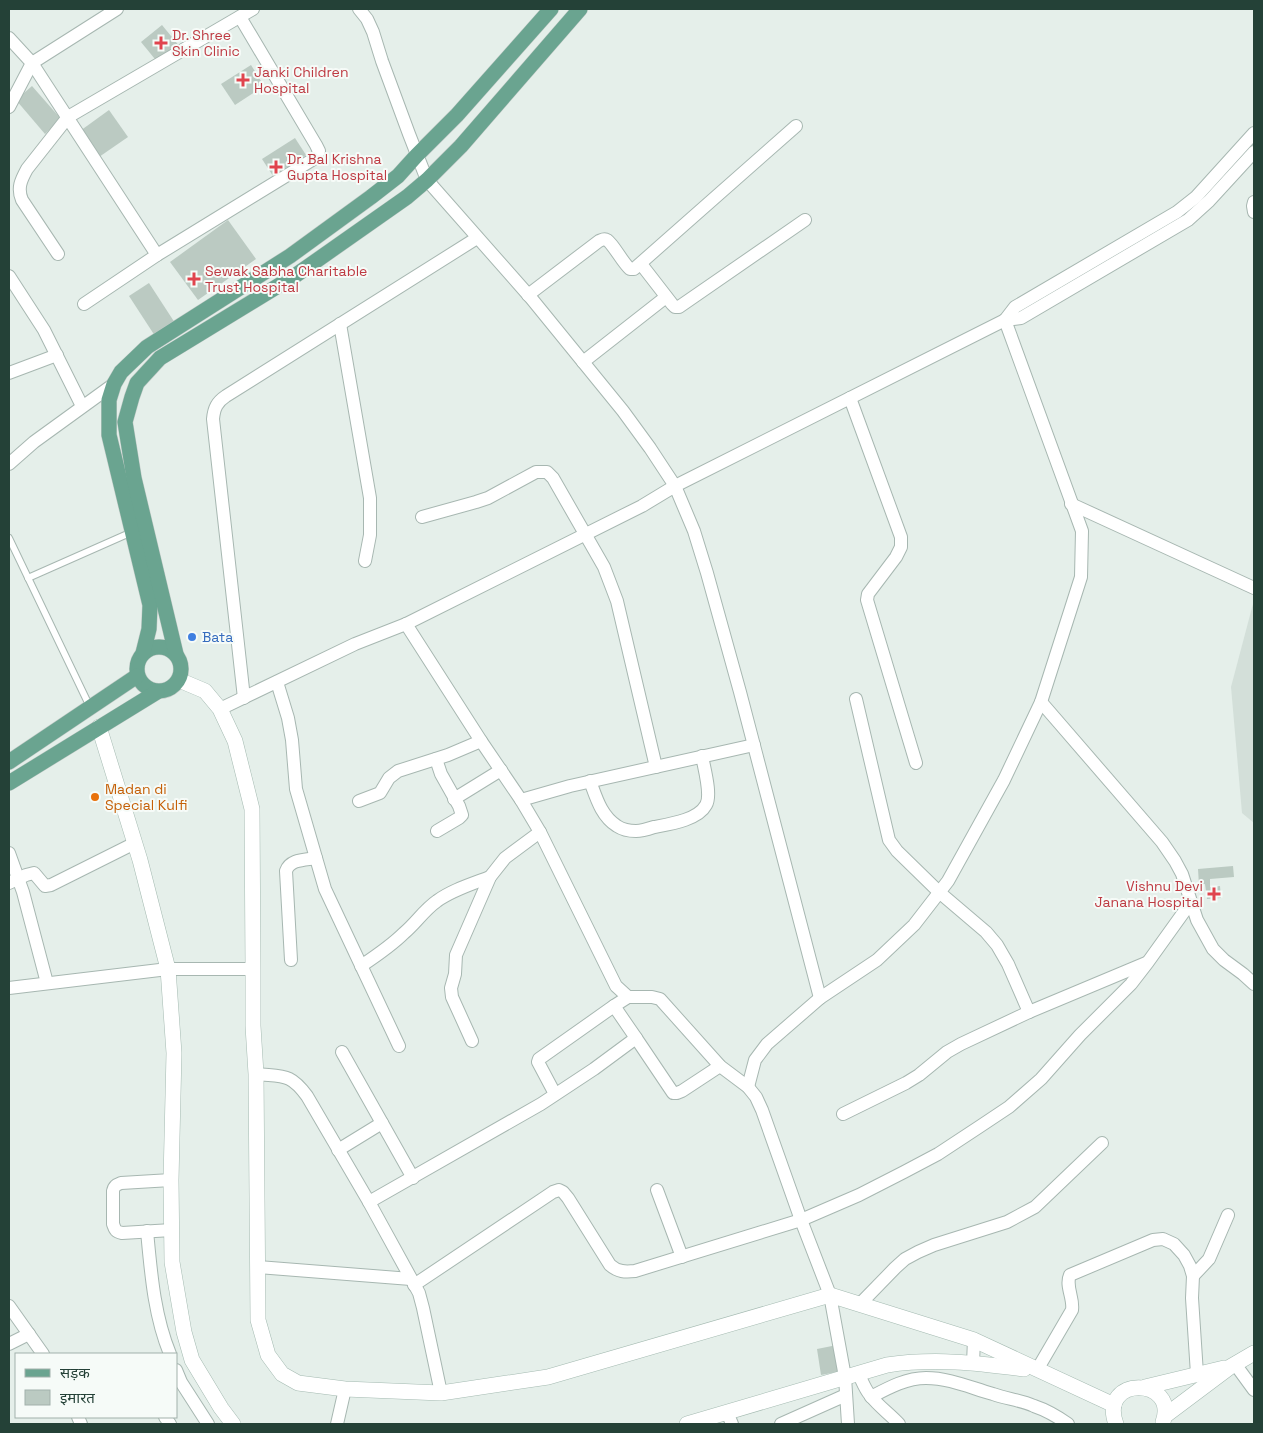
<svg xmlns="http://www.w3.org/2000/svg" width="1263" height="1433" font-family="'Space Grotesk','Noto Sans Devanagari',sans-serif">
<rect width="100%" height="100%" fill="#e5efea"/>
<polygon fill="#d3dfd9" points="1254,600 1254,823 1242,813 1231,687"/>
<g fill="#bbcac2">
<polygon points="162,25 180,47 159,64 141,42"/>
<polygon points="251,65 264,86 235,105 221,84"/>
<polygon points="32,86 61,119 45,134 16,100"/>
<polygon points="109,110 128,137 99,157 80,131"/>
<polygon points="295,138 306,155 273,176 262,159"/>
<polygon points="228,220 256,259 198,300 170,262"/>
<polygon points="149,283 175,323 155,336 129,296"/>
<polygon points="1233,866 1234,877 1210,879 1210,887 1220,886 1221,898 1207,899 1205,884 1199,885 1198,869"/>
<polygon points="837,1345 842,1371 821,1375 817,1349"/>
</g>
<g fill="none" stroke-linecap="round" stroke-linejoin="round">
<g stroke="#a7b7b1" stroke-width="8">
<g id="lane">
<polyline points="9,538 90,707"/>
<polyline points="28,578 132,532"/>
</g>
</g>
<g stroke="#a7b7b1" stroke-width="14">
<g id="street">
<polyline points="359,9 367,19 373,32 382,61 409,134 427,180 531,298 623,411 650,448 675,486 694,531 707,573 740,692 820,998"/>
<polyline points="9,38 32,63 41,77 157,255"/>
<polyline points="9,107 32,63 117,9"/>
<polyline points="1254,202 1253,206 1254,212"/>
<path d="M58,254L22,200C17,188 21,180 27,169L68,117L253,9"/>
<polyline points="641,264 672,304 675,307 679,307 805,220"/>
<polyline points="9,276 44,330 82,406"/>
<path d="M528,295L599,241C602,240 604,238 607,240C614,245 622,262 630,269H634L796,126"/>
<polyline points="84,304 157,255 312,160 317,156 319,151 316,145 240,17"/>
<polyline points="1005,320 1015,307 1177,212 1196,197 1254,133"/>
<polyline points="340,324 370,498 370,535 365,561"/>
<polyline points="583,362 666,297"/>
<polyline points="9,373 57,355"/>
<polyline points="850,398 901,537 901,547 896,557 868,594 867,600 916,763"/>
<polyline points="9,464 34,442 114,384"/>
<polyline points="1071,504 1254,588"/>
<polyline points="422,517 476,502 488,498 536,472 547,472 553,478 604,567 617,601 656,767"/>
<polyline points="406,624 481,741 521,800 540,832 616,986 628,997 652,997 660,999 720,1066 748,1087 756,1097 762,1110 801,1220 830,1295 845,1377 848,1424"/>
<polyline points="277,682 288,718 292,740 296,789 325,889 399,1046"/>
<path d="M244,698L213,419C214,408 217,402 226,396L477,238"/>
<polyline points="856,699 889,840 897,851 939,892 986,932 997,945 1008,964 1029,1012"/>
<polyline points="1041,702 1162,842 1175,861 1182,874 1197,920 1213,949 1224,960 1243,974 1254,984"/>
<polyline points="220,709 355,644 406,624 642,506 675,486 1005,320 1021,318 1188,220 1209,201 1254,152"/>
<polyline points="436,759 441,774 459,806 462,815 459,818 437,831"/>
<path d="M590,781C596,797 601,816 617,826C623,830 629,831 636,831C642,831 648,829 654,827C670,824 698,820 706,805C712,795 704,768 702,756"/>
<polyline points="454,799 501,770"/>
<polyline points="521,800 570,786 754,745"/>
<polyline points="359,801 380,793 389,778 398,771 448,755 481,741"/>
<polyline points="9,853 23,892 47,983"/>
<polyline points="9,883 26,875 34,873 45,886 51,885 135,843"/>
<path d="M291,960L286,871C290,859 305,860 316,858"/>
<path d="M361,966C376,956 391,946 404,933C416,923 424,910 437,901C452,890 472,884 490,877"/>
<polyline points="9,988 168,969 253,969"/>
<polyline points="636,1038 673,1093 677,1093 682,1091 720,1066"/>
<polyline points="472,1041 452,997 451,988 455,974 456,955 490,877 505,858 540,832"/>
<polyline points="342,1052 413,1178"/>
<path d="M256,1074C284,1077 290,1073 307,1096L369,1202L419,1293L423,1308L441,1393"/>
<polyline points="748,1087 755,1060 767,1044 820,998 877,960 914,925 948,881 1004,780 1041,702 1081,577 1082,531 1005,320"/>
<polyline points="555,1094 538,1062 539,1059 614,1006"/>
<polyline points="843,1114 906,1083 919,1075 947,1052 961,1044 1029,1012 1146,963"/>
<polyline points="338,1150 382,1123"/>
<path d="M171,1180L121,1183C116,1185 114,1186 113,1191V1224C115,1230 116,1232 122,1233L172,1230"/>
<polyline points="657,1190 682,1257"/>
<polyline points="369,1202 541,1104 594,1069 636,1038 614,1006 628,997"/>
<path d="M147,1231C151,1273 154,1315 170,1354"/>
<polyline points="258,1267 411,1279"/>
<polyline points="1193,1276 1209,1259 1228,1215"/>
<path d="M414,1285L553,1192L559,1190L563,1192L568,1198L610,1265C618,1272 625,1272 635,1271L801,1220L859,1195L904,1172L938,1154L979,1127L1009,1107L1041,1079L1080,1035L1131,984L1148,962L1191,902"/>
<polyline points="860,1304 895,1268 905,1259 918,1252 934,1245 1007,1222 1035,1207 1102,1143"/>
<polyline points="9,1306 43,1354"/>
<polyline points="9,1344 29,1334"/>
<polyline points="973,1363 974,1340"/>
<polyline points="1235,1364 1254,1390"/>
<polyline points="176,1370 181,1382 208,1424"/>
<path d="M1037,1370L1072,1310C1074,1298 1065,1286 1070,1275L1153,1240L1163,1239L1174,1244L1184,1255L1190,1266L1193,1276L1192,1298L1197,1374"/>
<path d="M858,1373C862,1380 864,1388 870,1395C878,1406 890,1414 899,1424"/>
<path d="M871,1397C888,1388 906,1378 926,1378C950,1378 971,1388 993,1394C1007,1399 1021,1400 1034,1406C1046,1410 1058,1417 1068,1424"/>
<polyline points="727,1412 732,1424"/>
<polyline points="78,1417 81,1424"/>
<polyline points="165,1417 170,1424"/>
<polyline points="337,1424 345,1389"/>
<polyline points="781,1424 846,1395"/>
</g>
</g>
<g stroke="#a4bab1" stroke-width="16">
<g id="secondary">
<polyline points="179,680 205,691 220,709 235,741 252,809 253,969 253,1026 256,1074 258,1320 268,1355 282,1374 298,1383 345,1389 441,1393 548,1377 830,1295 974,1340 1114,1405"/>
<polyline points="99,727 140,860 168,969 174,1053 171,1180 172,1262 184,1332 192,1360 221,1408 233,1424"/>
<polyline points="1145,1387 1224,1368"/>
<polyline points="1166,1415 1230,1367 1254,1353"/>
<path d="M687,1424L887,1365C935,1358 976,1363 1024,1369"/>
<path d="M1116,1424C1098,1375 1179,1377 1163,1422"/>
</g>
</g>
<g stroke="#c2cac7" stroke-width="16">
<g id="primary">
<circle cx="159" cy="669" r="22"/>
<polyline points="143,653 149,629 150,605 109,435 109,400 114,384 121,372 147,347 290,256 371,197 398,176 417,155 457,115 551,9"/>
<polyline points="176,654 134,478 125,422 132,397 137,383 160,358 296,275 407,197 427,180 461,146 580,9"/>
<polyline points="9,762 137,676"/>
<polyline points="9,783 157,692"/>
</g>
</g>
<use href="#lane" stroke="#fff" stroke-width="6"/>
<use href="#street" stroke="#fff" stroke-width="12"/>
<use href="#secondary" stroke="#fff" stroke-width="15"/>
<use href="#primary" stroke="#6aa490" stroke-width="15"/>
</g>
<g fill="#e0444e" stroke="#f6fbf8" stroke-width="2">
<path d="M158.5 35.5h5v5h5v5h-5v5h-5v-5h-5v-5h5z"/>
<path d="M240.5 72.5h5v5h5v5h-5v5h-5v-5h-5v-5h5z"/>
<path d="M273.5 159.5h5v5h5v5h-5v5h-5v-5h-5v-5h5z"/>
<path d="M191.5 271.5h5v5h5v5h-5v5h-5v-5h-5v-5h5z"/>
<path d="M1211.5 886.5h5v5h5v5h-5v5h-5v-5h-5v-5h5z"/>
</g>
<circle fill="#3f7fe0" stroke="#f6fbf8" stroke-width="2" cx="192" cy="637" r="5"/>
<circle fill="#e8710a" stroke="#f6fbf8" stroke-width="2" cx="95" cy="797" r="5"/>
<g text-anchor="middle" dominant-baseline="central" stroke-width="4" stroke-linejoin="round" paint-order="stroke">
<g font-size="14" fill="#be3a42" stroke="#f6fbf8" text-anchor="start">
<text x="172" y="35">Dr. Shree<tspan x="172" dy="16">Skin Clinic</tspan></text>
<text x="254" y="72">Janki Children<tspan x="254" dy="16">Hospital</tspan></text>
<text x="287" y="159">Dr. Bal Krishna<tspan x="287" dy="16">Gupta Hospital</tspan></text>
<text x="205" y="271">Sewak Sabha Charitable<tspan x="205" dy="16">Trust Hospital</tspan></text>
<text x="1203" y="886" text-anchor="end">Vishnu Devi<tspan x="1203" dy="16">Janana Hospital</tspan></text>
</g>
<g font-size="14" fill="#366cbe" stroke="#f6fbf8" text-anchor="start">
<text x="202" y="637">Bata</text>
</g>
<g font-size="14" fill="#c56008" stroke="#f6fbf8" text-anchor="start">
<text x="105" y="789">Madan di<tspan x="105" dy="16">Special Kulfi</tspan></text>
</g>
</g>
<rect width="1263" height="1433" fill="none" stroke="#244137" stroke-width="20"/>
<rect x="15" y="1353" width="162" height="65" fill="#f6fbf8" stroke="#a2b1ab"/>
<rect x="25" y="1369" width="25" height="8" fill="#6aa490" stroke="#a2b1ab"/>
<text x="60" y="1378" font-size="15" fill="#244137">सड़क</text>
<rect x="25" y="1390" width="25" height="15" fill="#bbcac2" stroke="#a2b1ab"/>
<text x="60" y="1403" font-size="15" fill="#244137">इमारत</text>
</svg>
